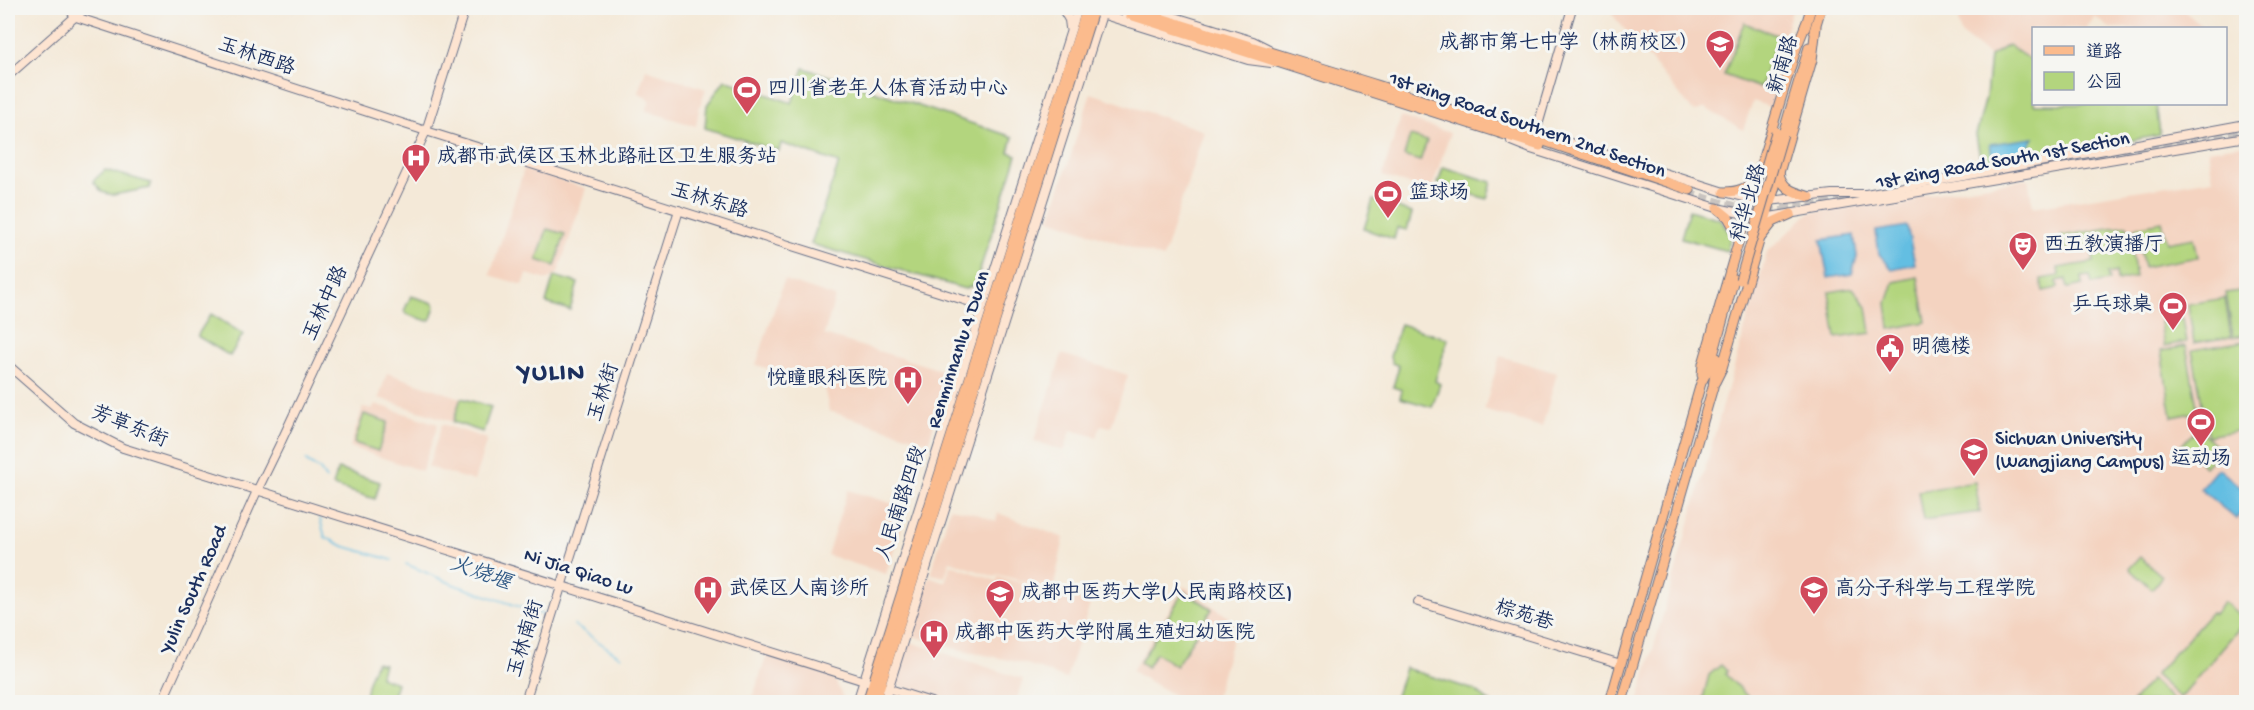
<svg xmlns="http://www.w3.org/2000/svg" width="2254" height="710" font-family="'Gochi Hand','LXGW WenKai TC',sans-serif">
<rect width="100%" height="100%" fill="#f6f6f2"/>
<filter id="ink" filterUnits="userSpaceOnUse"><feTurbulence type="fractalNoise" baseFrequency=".0167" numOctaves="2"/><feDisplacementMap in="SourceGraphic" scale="12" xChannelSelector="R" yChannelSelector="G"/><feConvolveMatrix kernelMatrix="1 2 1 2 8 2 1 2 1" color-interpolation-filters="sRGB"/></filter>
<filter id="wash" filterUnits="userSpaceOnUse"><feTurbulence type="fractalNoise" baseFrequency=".008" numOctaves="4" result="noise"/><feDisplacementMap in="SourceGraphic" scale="24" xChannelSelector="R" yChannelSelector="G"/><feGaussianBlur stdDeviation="1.35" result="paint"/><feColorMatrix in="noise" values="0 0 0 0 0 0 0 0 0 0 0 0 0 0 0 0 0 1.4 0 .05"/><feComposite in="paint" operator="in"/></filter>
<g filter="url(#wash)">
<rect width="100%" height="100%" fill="#f4e9d8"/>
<g fill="#f4d3c0">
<polygon points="1617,8 1793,8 1784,35 1790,37 1770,107 1753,101 1743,130 1705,108 1694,112 1611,13"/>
<polygon points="1965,8 2180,8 2205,28 2110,28 2095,17 2086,28 2034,28 2033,62 2008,45 1990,56 1961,34 1958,22"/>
<polygon points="646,69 706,89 699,109 696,126 646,111 650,100 638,93"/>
<polygon points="1091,93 1204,131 1163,258 1050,219"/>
<polygon points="1401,117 1450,133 1431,191 1382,176"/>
<polygon points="2246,144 2246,702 1638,702 1767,252 1809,213 2028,179 2033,207 2213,179 2208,150"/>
<polygon points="524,169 586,188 558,273 547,280 527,274 523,285 490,275"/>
<polygon points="784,280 835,297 824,335 948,372 929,442 829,411 824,385 756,365"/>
<polygon points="1062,354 1128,375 1111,427 1101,425 1097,437 1071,430 1064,451 1034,441"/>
<polygon points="1500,356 1557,373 1542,427 1484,410"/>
<polygon points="387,373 461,398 453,422 379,398"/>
<polygon points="375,404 438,424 422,471 350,447 363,407 372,409"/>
<polygon points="442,424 487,439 474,481 428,467"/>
<polygon points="848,490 907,508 886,574 827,555"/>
<polygon points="950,508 974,513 996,521 998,513 1064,538 1053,590 997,574 995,577 950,561 945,577 931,574"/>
<polygon points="951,565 997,581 998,576 1090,604 1066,679 1027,664 953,648 910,635 929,576 945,582"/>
<polygon points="1184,586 1237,623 1214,702 1185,702 1132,671"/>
<polygon points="907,641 1023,679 1016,702 949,702 896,685"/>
<polygon points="767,655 833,676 845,702 751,702"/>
</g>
<g fill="#b3d57e" stroke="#67826e" stroke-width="1.5">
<polygon points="1744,23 1779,36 1760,88 1724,75"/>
<polygon points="2008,45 2033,62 2034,104 2156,104 2160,135 2033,160 1982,168 1976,135 1986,97 1990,56"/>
<polygon points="804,68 1013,137 1009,152 1017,155 975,285 965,289 811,244 839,163 781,143 779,151 705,128 707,105 725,80 792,103"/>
<polygon points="1410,136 1427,141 1420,161 1404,156"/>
<polygon points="1443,167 1492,182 1487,199 1438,184"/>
<polygon points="105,170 151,183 150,188 113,195 102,192 93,181"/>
<polygon points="1373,200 1412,213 1407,230 1397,228 1394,239 1364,229"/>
<polygon points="1689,210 1720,219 1731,236 1727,251 1681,238"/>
<polygon points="2162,222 2167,243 2194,238 2198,257 2144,267 2135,227"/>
<polygon points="2127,225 2136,277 2117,281 2116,272 2107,274 2109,281 2092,284 2090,276 2082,277 2083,285 2068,288 2066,279 2057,281 2058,288 2043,291 2041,279 2059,276 2058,268 2094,262 2091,245 2063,250 2061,236"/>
<polygon points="547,229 565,234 555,266 537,260"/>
<polygon points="554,276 578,283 570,310 546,303"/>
<polygon points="1918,277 1926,322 1890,329 1887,303 1894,282"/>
<polygon points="1853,288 1867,307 1871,333 1836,338 1829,292"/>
<polygon points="2246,290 2246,335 2233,337 2226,293"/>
<polygon points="411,296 433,303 435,306 431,319 428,321 406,314 404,311"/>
<polygon points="2225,298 2231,337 2194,343 2188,304"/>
<polygon points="211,314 243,334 230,356 197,336"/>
<polygon points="2183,318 2187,342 2164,346 2160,322"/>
<polygon points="1400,324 1448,339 1435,381 1440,384 1432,407 1400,398 1402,390 1393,387 1399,366 1392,363 1390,357"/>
<polygon points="2246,341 2246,429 2208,436 2192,350"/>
<polygon points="2186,346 2198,412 2172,417 2161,351"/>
<polygon points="461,398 491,407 483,432 453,422"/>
<polygon points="364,414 388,422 378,451 354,443"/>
<polygon points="2197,428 2221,450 2205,467 2181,446"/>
<polygon points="338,469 380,482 375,499 333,486"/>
<polygon points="1975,482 1980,512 1923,520 1918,491"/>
<polygon points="2140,557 2162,576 2152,589 2129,569"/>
<polygon points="1184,591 1212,609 1176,666 1156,653 1147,667 1140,662"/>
<polygon points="2224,602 2246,620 2180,698 2155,675 2211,612 2214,614"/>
<path d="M376,662L384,664L380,677L397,683L391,702H367C363,689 371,674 376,662Z"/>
<polygon points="1721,665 1727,671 1725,674 1747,696 1758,702 1702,702 1709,675"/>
<polygon points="1405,668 1474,690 1490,702 1394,702"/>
<polygon points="2151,680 2175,702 2132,702"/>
</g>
<g fill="#64bee2" stroke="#4076a0" stroke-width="1.5">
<polygon points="2034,138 2020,158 1993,162 1990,144"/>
<polygon points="1907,226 1915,264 1892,269 1879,254 1876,231"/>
<polygon points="1854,235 1857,256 1852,274 1828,278 1821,240"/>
<polygon points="2218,468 2246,492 2246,506 2236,519 2200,489"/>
</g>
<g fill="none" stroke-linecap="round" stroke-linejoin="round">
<g stroke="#64bee2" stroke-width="1.5">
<polyline points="306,461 320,470 326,479"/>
<polyline points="320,519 325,537 343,546 392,560"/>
<polyline points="406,564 455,585 544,615"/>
<polyline points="574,625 621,657"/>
</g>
</g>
</g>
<g filter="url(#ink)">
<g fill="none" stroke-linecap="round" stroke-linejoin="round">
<g stroke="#c9c4c0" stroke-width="9" stroke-dasharray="9 4.5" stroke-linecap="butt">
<polyline points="1108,8 1130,15"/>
<polyline points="2083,161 2246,131"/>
<path d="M1688,193C1721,204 1754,214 1789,211"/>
<polyline points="1782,208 1805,207 1872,196"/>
</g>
<g stroke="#677089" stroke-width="10">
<g id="secondary">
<polyline points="68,8 76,17 426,131 983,306"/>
<polyline points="1062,8 1069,20 1070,28"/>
<polyline points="1126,8 1126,17 1129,23"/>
<polyline points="1146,8 1253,41 1267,48"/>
<polyline points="1098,13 1248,60 1271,63"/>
<polyline points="8,76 85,8"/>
<polyline points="1516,128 1536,132 1724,192 1751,199 1769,201 1832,194 1866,194 2246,124"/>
<polyline points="1536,132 1572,8"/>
<polyline points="1511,141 1531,149 1717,208 1764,218 2246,137"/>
<polyline points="8,365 74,423 123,448 931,702"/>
<polyline points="1418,602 1621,664"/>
<polyline points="162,702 257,491 279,446 426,131 465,8"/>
<polyline points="525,702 679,210"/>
<polyline points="857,702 1078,8"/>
<polyline points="884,702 1104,8"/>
</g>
</g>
<g stroke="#677089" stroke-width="11">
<g id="primary">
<path d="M1133,9C1215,36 1297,60 1380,86C1483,120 1586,155 1690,190"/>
<polyline points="1130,15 1540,146"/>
<polyline points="1805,28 1811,8"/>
<polyline points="1814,31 1821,8"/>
<polyline points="1783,134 1809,47"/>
<path d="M1779,173C1782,190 1795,192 1810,197"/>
<path d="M1724,192C1738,192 1747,189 1755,178"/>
<polyline points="1717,208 1728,217 1740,238"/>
<polyline points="1761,237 1773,222 1791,214"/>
<polyline points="1702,375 1703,364 1758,174 1797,46 1806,24"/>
<polyline points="1715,382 1722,368 1812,60 1816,27"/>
<polyline points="867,702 1087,8"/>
<polyline points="875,702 1094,8"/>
<polyline points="1610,702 1701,383 1710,366 1734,279"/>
<polyline points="1622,702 1713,387 1717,358"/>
</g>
</g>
<use href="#secondary" stroke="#fde4d1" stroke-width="8"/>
<use href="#primary" stroke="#fbbb8d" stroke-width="9"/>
<g stroke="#677089" stroke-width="11" stroke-linecap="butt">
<g id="primary-bridge">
<polyline points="1765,170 1776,132"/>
<polyline points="1740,280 1783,134"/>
</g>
</g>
<use href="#primary-bridge" stroke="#fbbb8d" stroke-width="9"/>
</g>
</g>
<defs>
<g id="school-pin" transform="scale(1.5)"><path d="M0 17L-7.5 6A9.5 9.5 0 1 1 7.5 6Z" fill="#d1495b" stroke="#f6f6f2"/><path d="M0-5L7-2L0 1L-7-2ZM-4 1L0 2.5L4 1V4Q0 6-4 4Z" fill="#fff"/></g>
<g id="stadium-pin" transform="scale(1.5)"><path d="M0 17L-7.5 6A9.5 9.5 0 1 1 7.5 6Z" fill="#d1495b" stroke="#f6f6f2"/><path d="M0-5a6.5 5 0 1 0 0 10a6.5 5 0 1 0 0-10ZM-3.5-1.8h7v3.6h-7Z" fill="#fff"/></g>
<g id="hospital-pin" transform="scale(1.5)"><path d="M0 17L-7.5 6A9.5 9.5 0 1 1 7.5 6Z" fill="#d1495b" stroke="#f6f6f2"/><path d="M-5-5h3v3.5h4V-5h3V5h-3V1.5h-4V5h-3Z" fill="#fff"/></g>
<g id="theatre-pin" transform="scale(1.5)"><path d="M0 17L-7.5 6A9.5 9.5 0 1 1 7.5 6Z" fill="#d1495b" stroke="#f6f6f2"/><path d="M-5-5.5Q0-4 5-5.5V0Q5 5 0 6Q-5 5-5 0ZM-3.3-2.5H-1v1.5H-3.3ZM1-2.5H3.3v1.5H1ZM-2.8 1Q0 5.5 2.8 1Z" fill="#fff"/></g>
<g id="civic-pin" transform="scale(1.5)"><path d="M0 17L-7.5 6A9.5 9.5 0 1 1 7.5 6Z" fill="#d1495b" stroke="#f6f6f2"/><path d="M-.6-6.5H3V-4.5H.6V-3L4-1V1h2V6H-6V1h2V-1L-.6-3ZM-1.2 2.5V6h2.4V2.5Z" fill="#fff"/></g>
<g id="university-pin" transform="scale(1.5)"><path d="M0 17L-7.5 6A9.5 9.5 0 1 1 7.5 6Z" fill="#d1495b" stroke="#f6f6f2"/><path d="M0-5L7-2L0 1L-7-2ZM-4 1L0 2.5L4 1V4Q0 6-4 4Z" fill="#fff"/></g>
</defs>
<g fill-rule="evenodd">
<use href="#school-pin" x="1720" y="44"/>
<use href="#stadium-pin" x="747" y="90"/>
<use href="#hospital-pin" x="416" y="158"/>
<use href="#stadium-pin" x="1388" y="194"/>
<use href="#theatre-pin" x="2023" y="246"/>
<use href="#stadium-pin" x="2173" y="306"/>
<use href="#civic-pin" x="1890" y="348"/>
<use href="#hospital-pin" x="908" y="380"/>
<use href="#stadium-pin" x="2201" y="422"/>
<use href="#university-pin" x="1974" y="452"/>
<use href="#hospital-pin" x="708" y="590"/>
<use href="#university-pin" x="1814" y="590"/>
<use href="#university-pin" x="1000" y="594"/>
<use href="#hospital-pin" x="934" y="634"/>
</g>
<g text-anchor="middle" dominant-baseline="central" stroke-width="6" stroke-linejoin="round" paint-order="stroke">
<g font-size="20" fill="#1b2f5e" stroke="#f6f6f2" text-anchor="start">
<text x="1699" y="44" text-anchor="end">成都市第七中学（林荫校区）</text>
<text x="768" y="90">四川省老年人体育活动中心</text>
<text x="437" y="158">成都市武侯区玉林北路社区卫生服务站</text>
<text x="1409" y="194">篮球场</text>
<text x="2044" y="246">西五教演播厅</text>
<text x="2152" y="306" text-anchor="end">乒乓球桌</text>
<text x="1911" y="348">明德楼</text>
<text x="887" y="380" text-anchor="end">悦瞳眼科医院</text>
<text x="1995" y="440">Sichuan University<tspan x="1995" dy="23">(Wangjiang Campus)</tspan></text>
<text x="2201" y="460" text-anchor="middle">运动场</text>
<text x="729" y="590">武侯区人南诊所</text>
<text x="1835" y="590">高分子科学与工程学院</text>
<text x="1021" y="594">成都中医药大学(人民南路校区)</text>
<text x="955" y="634">成都中医药大学附属生殖妇幼医院</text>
</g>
<g font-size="20" fill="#1b2f5e" stroke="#f6f6f2">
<text transform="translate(256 58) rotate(19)">玉林西路</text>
<text transform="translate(1785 65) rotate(-73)">新南路</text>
<text transform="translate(1527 126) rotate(19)">1st Ring Road Southern 2nd Section</text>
<text transform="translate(2003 162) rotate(-10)">1st Ring Road South 1st Section</text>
<text transform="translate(709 202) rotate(17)">玉林东路</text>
<text transform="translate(1750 203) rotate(-74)">科华北路</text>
<text transform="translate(327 304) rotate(-65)">玉林中路</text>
<text transform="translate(960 350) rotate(-72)">Renminnanlu 4 Duan</text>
<text transform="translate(605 393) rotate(-72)">玉林街</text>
<text transform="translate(129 428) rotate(22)">芳草东街</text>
<text transform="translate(903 504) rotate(-72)">人民南路四段</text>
<text transform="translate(578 573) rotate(18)">Ni Jia Qiao Lu</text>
<text transform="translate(195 590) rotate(-66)">Yulin South Road</text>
<text transform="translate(1524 617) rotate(17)">棕苑巷</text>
<text transform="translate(527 639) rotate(-73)">玉林南街</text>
</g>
<g font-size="21" font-style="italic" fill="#315a86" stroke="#f6f6f2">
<text transform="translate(480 575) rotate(20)">火烧堰</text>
</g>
<g font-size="26" font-weight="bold" letter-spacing="1.5" fill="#1b2f5e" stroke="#f6f6f2">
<text x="552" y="374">YULIN</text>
</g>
</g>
<rect width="2254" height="710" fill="none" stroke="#f6f6f2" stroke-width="30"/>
<rect x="2032" y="27" width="195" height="78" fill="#f6f6f2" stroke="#9ea6b7" stroke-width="1.5"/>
<rect x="2044" y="46" width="30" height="9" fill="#fbbb8d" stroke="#9ea6b7" stroke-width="1.5"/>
<text x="2086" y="57" font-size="18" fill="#1b2f5e">道路</text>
<rect x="2044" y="72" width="30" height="18" fill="#b3d57e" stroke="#9ea6b7" stroke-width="1.5"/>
<text x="2086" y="87" font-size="18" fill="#1b2f5e">公园</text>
</svg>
